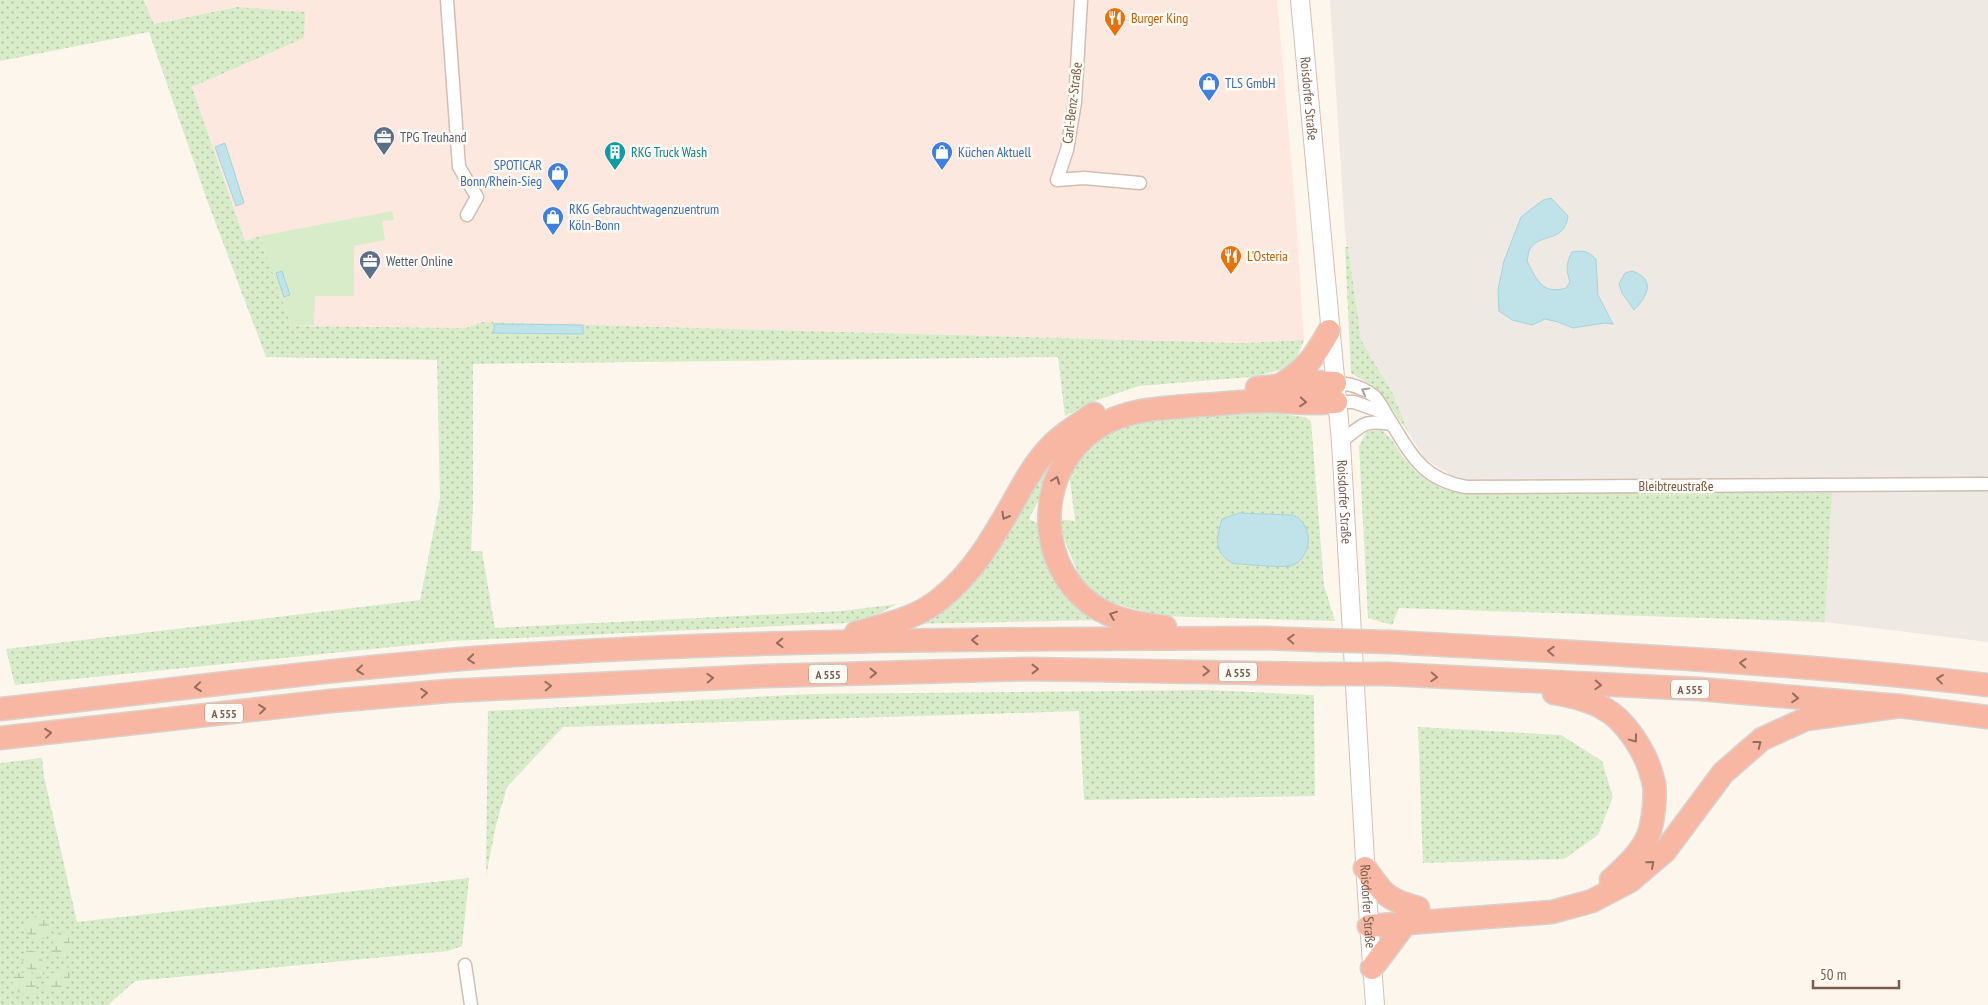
<svg xmlns="http://www.w3.org/2000/svg" width="1988" height="1005" font-family="'PT Sans Narrow',sans-serif">
<defs>
<pattern id="grass-dots" width="8" height="8" patternUnits="userSpaceOnUse" patternTransform="scale(1.25)"><rect width="8" height="8" fill="#d8ecc9"/><path d="M2 2h.1M6 6h.1" fill="none" stroke="#b4c2a5" stroke-width="1.8" stroke-linecap="round"/></pattern>
<pattern id="wetland-marsh" width="20" height="14" patternUnits="userSpaceOnUse" patternTransform="scale(1.25)"><rect width="20" height="14" fill="#d8ecc9"/><path d="M1 5h8M5 5V1M11 12h8M15 12V8" fill="none" stroke="#b4c2a5"/></pattern>
</defs>
<rect width="100%" height="100%" fill="#fdf6ec"/>
<polygon fill="#fde8e0" points="145,0 1277,0 1295,202 1304,340 1243,343 483,322 466,328 291,326 260,236 245,241 192,87 304,38 236,7 154,24"/>
<polygon fill="#efe9e4" points="1330,0 1988,0 1988,642 1825,622 1832,493 1466,493 1440,488 1448,473 1425,459 1410,435 1393,394 1361,340 1345,232"/>
<g fill="url(#grass-dots)" fill-rule="evenodd">
<polygon points="0,0 144,0 154,24 237,7 305,12 304,38 192,87 245,241 260,236 291,326 466,328 483,322 1243,343 1304,340 1293,367 1251,377 1139,386 1092,402 1065,416 1058,357 473,364 473,502 471,551 482,551 495,628 842,611 897,604 878,614 847,623 451,641 15,685 6,649 420,600 440,498 437,360 266,357 207,200 149,32 0,61"/>
<polygon points="1345,247 1348,247 1361,340 1393,394 1410,435 1388,403 1371,385 1351,373"/>
<path d="M1266,412L1305,417L1311,421L1324,585L1335,621L1159,616L1110,602L1082,583L1056,519L1075,521L1069,472L1099,437L1140,422ZM1239,513L1292,515L1298,517C1309,538 1315,552 1291,566L1235,564L1218,533L1222,519Z"/>
<polygon points="1382,430 1392,440 1402,456 1416,472 1440,488 1466,493 1832,493 1825,622 1399,608 1392,625 1368,618 1359,446 1367,431"/>
<polygon points="1067,443 1029,519 1042,525 1108,620 909,624 1047,464"/>
<polygon points="1209,690 1314,695 1315,796 1084,800 1079,711 563,727 507,787 496,825 486,876 488,711 809,694"/>
<polygon points="1418,727 1561,735 1602,761 1613,797 1598,835 1564,859 1423,863"/>
<polygon points="42,758 44,776 77,922 469,878 462,946 448,951 135,981 108,1005 0,1005 0,763"/>
</g>
<g fill="url(#wetland-marsh)">
<polygon points="43,915 50,927 48,936 40,941 32,938 25,931 27,926 35,916"/>
<path d="M60,931L68,933L70,945L67,954L52,957C50,946 53,939 60,931Z"/>
<polygon points="27,950 37,952 45,964 44,974 40,979 25,966 21,959"/>
<path d="M67,967L72,973C68,981 64,987 56,992L45,990L44,982L51,974Z"/>
<path d="M20,972L27,974L36,984L34,993C25,998 20,994 13,987L12,978Z"/>
</g>
<polygon fill="#d8ecc9" points="392,211 394,220 382,221 385,240 354,246 354,296 315,296 314,325 291,326 260,236"/>
<g fill="#bfe3e8" stroke="#a5d3da">
<polygon points="225,143 244,203 236,206 215,147"/>
<path d="M1551,198L1568,216C1564,244 1540,232 1530,249C1528,252 1528,258 1527,261C1537,280 1542,295 1566,288L1570,282C1566,270 1566,263 1572,252C1583,250 1588,251 1596,259L1598,295L1613,324L1605,323L1573,328L1558,322L1545,319L1532,325L1512,320L1499,311L1498,290L1504,261L1521,217L1543,200Z"/>
<polygon points="282,271 290,295 284,297 276,273"/>
<path d="M1632,271C1656,279 1648,296 1634,310L1622,293L1619,284L1625,273Z"/>
<polygon points="494,324 583,325 583,334 494,333"/>
<path d="M1239,513L1292,515C1301,518 1306,525 1308,535C1310,547 1303,563 1290,566C1275,568 1251,564 1235,564C1213,554 1216,539 1222,519Z"/>
</g>
<g fill="none" stroke-linecap="round" stroke-linejoin="round">
<g stroke="#d1beb0" stroke-width="15">
<g id="minor">
<polyline points="447,0 459,167 477,197 467,215"/>
<polyline points="1081,0 1075,102 1067,150 1057,180 1084,178 1140,183"/>
<path d="M1335,383C1349,383 1362,387 1374,396C1380,401 1384,412 1389,419C1411,454 1421,479 1466,487L1988,484"/>
<polyline points="1336,402 1354,402 1385,413"/>
<path d="M1341,442C1362,425 1364,419 1392,424"/>
<polyline points="465,965 471,1005"/>
</g>
</g>
<g stroke="#d6c0b0" stroke-width="20">
<g id="secondary">
<path id="s1" d="M1300,0L1341,442L1367,895L1375,1005"/>
</g>
</g>
<g stroke="#dad1cd" stroke-width="25">
<g id="motorway">
<path d="M1280,385C1306,370 1315,356 1329,331"/>
<polyline points="1257,388 1315,382 1335,383"/>
<path d="M1165,627C1144,625 1125,622 1106,613C1033,577 1031,470 1098,427C1128,408 1166,408 1200,405C1221,404 1243,401 1264,401C1282,400 1300,404 1317,403C1324,403 1330,402 1336,402"/>
<path d="M856,633C884,625 916,619 940,599C974,572 994,536 1015,499C1025,481 1036,461 1051,446C1063,433 1079,424 1094,414"/>
<path d="M1390,642C1590,653 1790,662 1988,685"/>
<polyline points="1388,674 1699,689 1900,706 1988,717"/>
<path d="M1554,693C1570,696 1587,699 1601,707C1626,719 1647,754 1653,780C1657,792 1653,824 1648,836C1640,854 1625,867 1611,880"/>
<path d="M0,709C167,691 333,668 501,656C755,639 1010,639 1265,638L1318,640"/>
<polyline points="0,738 331,701 448,691 766,676 1028,669 1320,674"/>
<path d="M1365,868C1383,894 1387,900 1418,908"/>
<polyline points="1369,926 1552,912 1592,901 1630,881 1665,851 1723,773 1762,739 1806,719 1900,706"/>
<polyline points="1372,968 1405,924"/>
</g>
</g>
<use href="#minor" stroke="#fff" stroke-width="12"/>
<use href="#secondary" stroke="#fff" stroke-width="18"/>
<use href="#motorway" stroke="#f7b7a3" stroke-width="22"/>
<g stroke="#dad1cd" stroke-width="25" stroke-linecap="butt">
<g id="motorway-bridge">
<polyline points="1318,640 1390,642"/>
<polyline points="1320,674 1388,674"/>
</g>
</g>
<use href="#motorway-bridge" stroke="#f7b7a3" stroke-width="22"/>
</g>
<defs><path id="oneway-chevron" d="M-2-3.5L2.5 0L-2 3.5" fill="none" stroke-width="1.6" stroke-linecap="round" stroke-linejoin="round" transform="scale(1.25)"/></defs>
<use stroke="#af9d94" href="#oneway-chevron" transform="translate(1365 391) rotate(-151)"/>
<g stroke="#936e5e">
<use href="#oneway-chevron" transform="translate(1303 402) rotate(5)"/>
<use href="#oneway-chevron" transform="translate(1056 480) rotate(-69)"/>
<use href="#oneway-chevron" transform="translate(1005 516) rotate(120)"/>
<use href="#oneway-chevron" transform="translate(1113 615) rotate(-159)"/>
<use href="#oneway-chevron" transform="translate(1291 639) rotate(-177)"/>
<use href="#oneway-chevron" transform="translate(975 640) rotate(180)"/>
<use href="#oneway-chevron" transform="translate(780 643) rotate(178)"/>
<use href="#oneway-chevron" transform="translate(1551 651) rotate(-177)"/>
<use href="#oneway-chevron" transform="translate(471 659) rotate(175)"/>
<use href="#oneway-chevron" transform="translate(1743 663) rotate(-176)"/>
<use href="#oneway-chevron" transform="translate(1035 669)"/>
<use href="#oneway-chevron" transform="translate(360 670) rotate(174)"/>
<use href="#oneway-chevron" transform="translate(1206 671) rotate(1)"/>
<use href="#oneway-chevron" transform="translate(873 673) rotate(-1)"/>
<use href="#oneway-chevron" transform="translate(1434 677) rotate(3)"/>
<use href="#oneway-chevron" transform="translate(710 678) rotate(-3)"/>
<use href="#oneway-chevron" transform="translate(1940 679) rotate(-173)"/>
<use href="#oneway-chevron" transform="translate(1598 685) rotate(3)"/>
<use href="#oneway-chevron" transform="translate(548 686) rotate(-3)"/>
<use href="#oneway-chevron" transform="translate(198 687) rotate(174)"/>
<use href="#oneway-chevron" transform="translate(424 693) rotate(-5)"/>
<use href="#oneway-chevron" transform="translate(1795 698) rotate(5)"/>
<use href="#oneway-chevron" transform="translate(262 709) rotate(-6)"/>
<use href="#oneway-chevron" transform="translate(48 733) rotate(-6)"/>
<use href="#oneway-chevron" transform="translate(1634 739) rotate(53)"/>
<use href="#oneway-chevron" transform="translate(1758 744) rotate(-38)"/>
<use href="#oneway-chevron" transform="translate(1651 864) rotate(-41)"/>
</g>
<defs>
<g id="restaurant-pin" transform="scale(1.125)"><path d="M0 17L-7.5 6A9.5 9.5 0 1 1 7.5 6Z" fill="#e8710a" stroke="#fffaf3"/><path d="M-5-6h1v4h1v-4h1v4h1v-4h1v5L-1.5 .5V6h-2V.5L-5-1ZM5-6V6H3V1.5H1.5Q1.5-4 5-6Z" fill="#fff"/></g>
<g id="shop-pin" transform="scale(1.125)"><path d="M0 17L-7.5 6A9.5 9.5 0 1 1 7.5 6Z" fill="#3f7fe0" stroke="#fffaf3"/><path d="M-5-2.5h2.3a2.7 3.5 0 0 1 5.4 0H5L5.5 6h-11ZM-1.5-2.5h3a1.5 2.3 0 0 0-3 0Z" fill="#fff"/></g>
<g id="office-pin" transform="scale(1.125)"><path d="M0 17L-7.5 6A9.5 9.5 0 1 1 7.5 6Z" fill="#5c6f8a" stroke="#fffaf3"/><path d="M-6-3h4V-5.5h4V-3h4V5H-6ZM-1-4.5V-3h2v-1.5ZM-6 0V1H6V0Z" fill="#fff"/></g>
<g id="building-pin" transform="scale(1.125)"><path d="M0 17L-7.5 6A9.5 9.5 0 1 1 7.5 6Z" fill="#0f9aa8" stroke="#fffaf3"/><path d="M-4-6H4V6H1V3H-1V6H-4ZM-2.5-4.3h1.7v1.8h-1.7ZM.8-4.3h1.7v1.8H.8ZM-2.5-1h1.7V.8h-1.7ZM.8-1h1.7V.8H.8Z" fill="#fff"/></g>
</defs>
<g fill-rule="evenodd">
<use href="#restaurant-pin" x="1115" y="18"/>
<use href="#shop-pin" x="1209" y="83"/>
<use href="#office-pin" x="384" y="137"/>
<use href="#building-pin" x="615" y="152"/>
<use href="#shop-pin" x="942" y="152"/>
<use href="#shop-pin" x="558" y="173"/>
<use href="#shop-pin" x="553" y="217"/>
<use href="#restaurant-pin" x="1231" y="256"/>
<use href="#office-pin" x="370" y="261"/>
</g>
<g text-anchor="middle" dominant-baseline="central" stroke-width="5" stroke-linejoin="round" paint-order="stroke">
<g fill="#fffaf3" stroke="#a28b7f" stroke-width="1">
<rect x="1219" y="662.5" width="38" height="19" rx="4"/>
<rect x="809" y="664.5" width="38" height="19" rx="4"/>
<rect x="1671" y="679.5" width="38" height="19" rx="4"/>
<rect x="205" y="703.5" width="38" height="19" rx="4"/>
</g>
<g font-size="12" font-weight="bold" fill="#7a5c4d">
<text x="1238" y="672">A 555</text>
<text x="828" y="674">A 555</text>
<text x="1690" y="689">A 555</text>
<text x="224" y="713">A 555</text>
</g>
<g font-size="14" fill="#c56008" stroke="#fffaf3" text-anchor="start">
<text x="1131" y="18">Burger King</text>
<text x="1247" y="256">L'Osteria</text>
</g>
<g font-size="14" fill="#366cbe" stroke="#fffaf3" text-anchor="start">
<text x="1225" y="83">TLS GmbH</text>
<text x="958" y="152">Küchen Aktuell</text>
<text x="542" y="165" text-anchor="end">SPOTICAR<tspan x="542" dy="16">Bonn/Rhein-Sieg</tspan></text>
<text x="569" y="209">RKG Gebrauchtwagenzuentrum<tspan x="569" dy="16">Köln-Bonn</tspan></text>
</g>
<g font-size="14" fill="#7a5c4d" stroke="#fffaf3">
<text stroke="none"><textPath href="#s1" startOffset="99">Roisdorfer Straße</textPath></text>
<text transform="translate(1072 103) rotate(-83)">Carl-Benz-Straße</text>
<text x="1676" y="486">Bleibtreustraße</text>
<text stroke="none"><textPath href="#s1" startOffset="504">Roisdorfer Straße</textPath></text>
<text stroke="none"><textPath href="#s1" startOffset="909">Roisdorfer Straße</textPath></text>
</g>
<g font-size="14" fill="#4e5e75" stroke="#fffaf3" text-anchor="start">
<text x="400" y="137">TPG Treuhand</text>
<text x="386" y="261">Wetter Online</text>
</g>
<g font-size="14" fill="#0d838f" stroke="#fffaf3" text-anchor="start">
<text x="631" y="152">RKG Truck Wash</text>
</g>
</g>
<path d="M1813 980v8h86v-8" fill="none" stroke="#7a5c4d" stroke-width="2.5"/>
<text x="1820" y="980" font-size="15" fill="#7a5c4d" stroke="#fffaf3" stroke-width="4" paint-order="stroke">50 m</text>
</svg>
